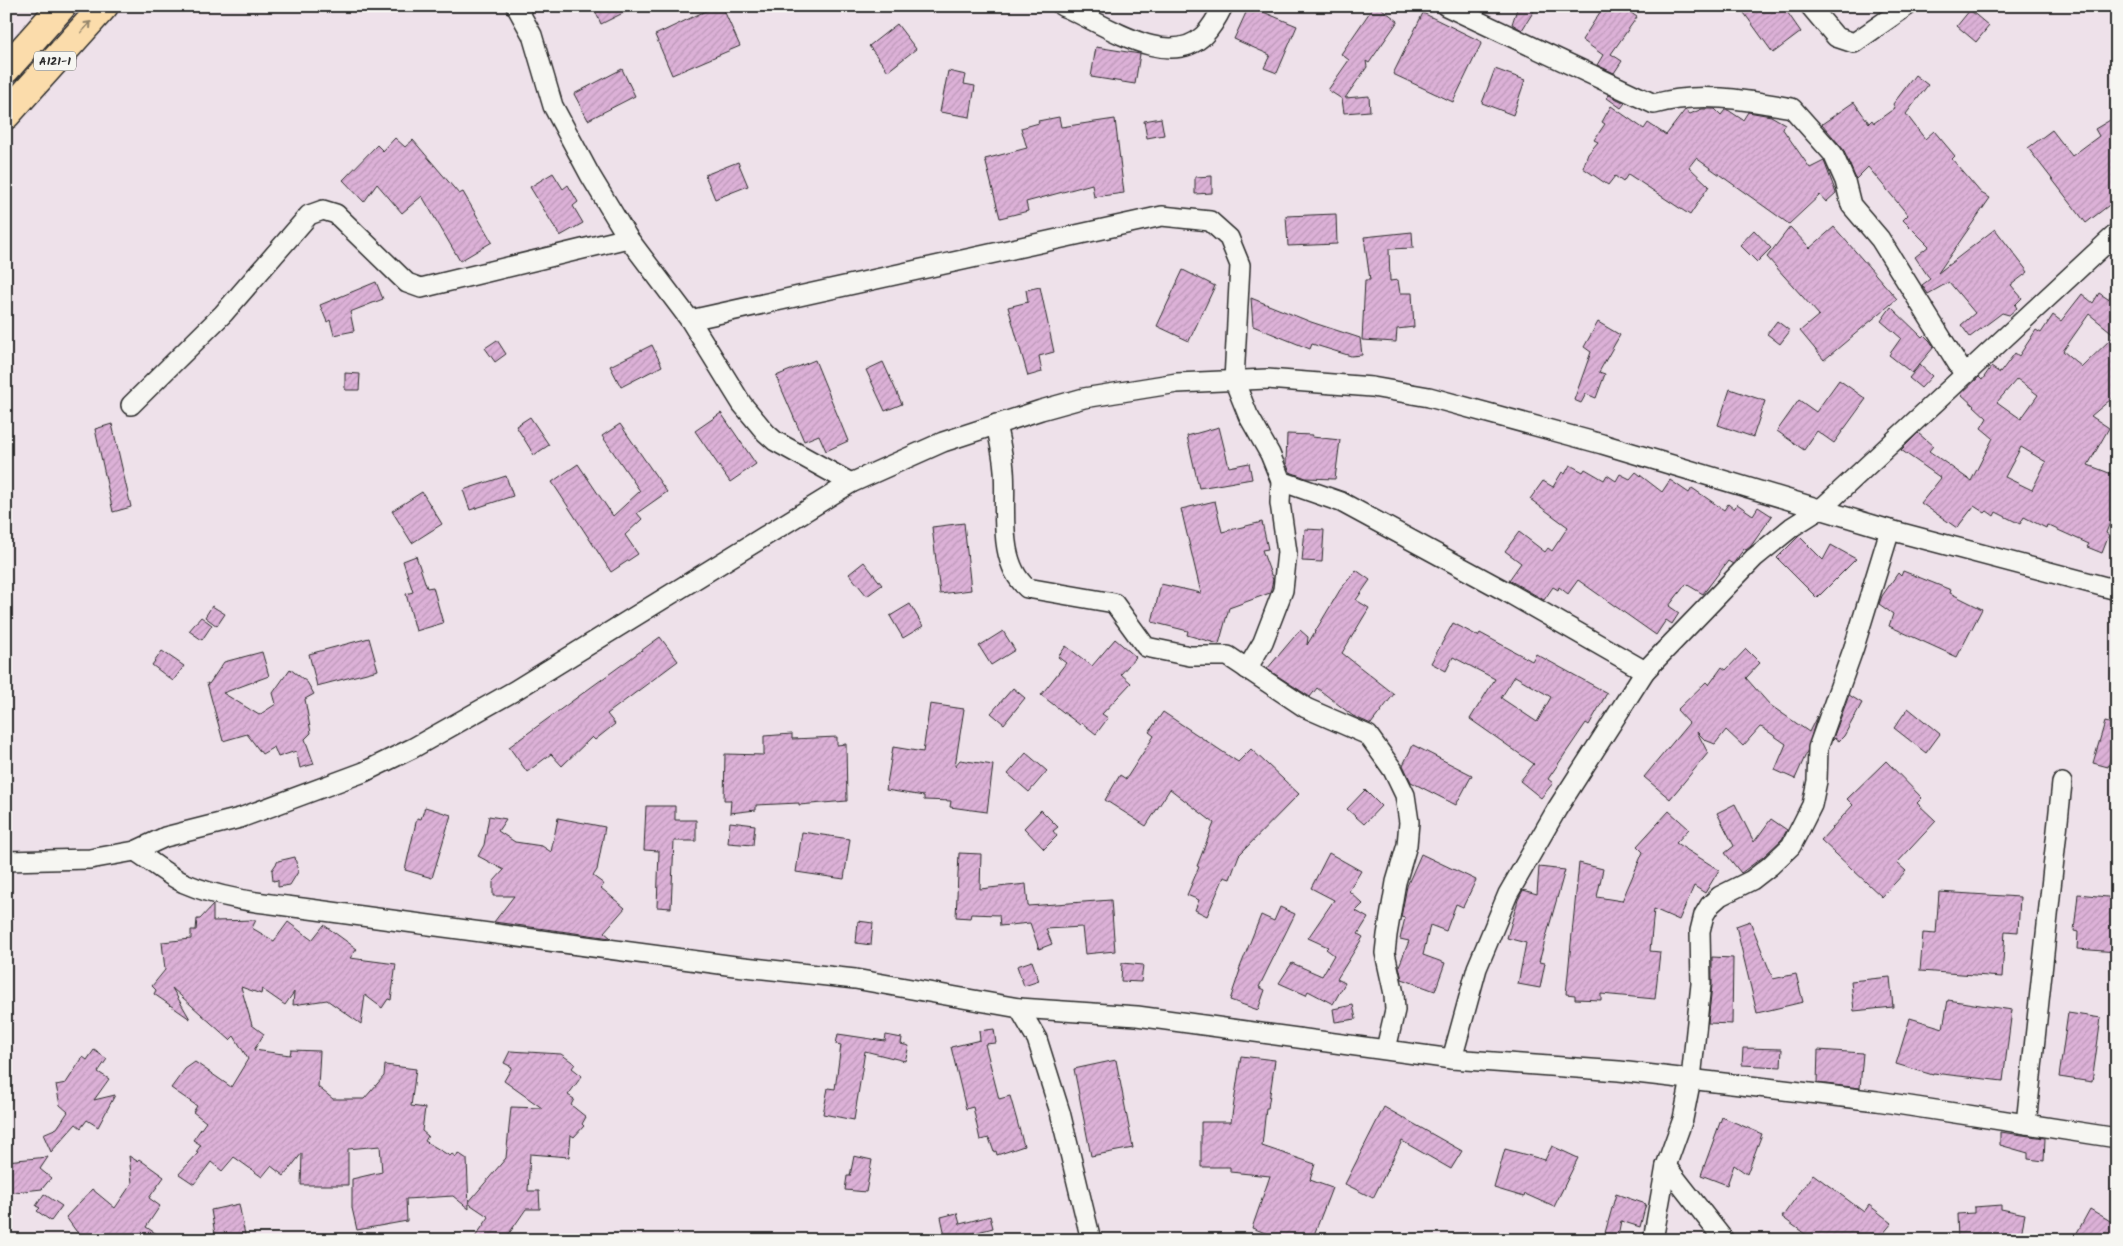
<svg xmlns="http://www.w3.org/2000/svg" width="2123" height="1246" font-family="Kalam,sans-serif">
<defs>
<pattern id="building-hatch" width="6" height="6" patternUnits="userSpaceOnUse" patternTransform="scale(1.25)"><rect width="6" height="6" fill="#dcb1d7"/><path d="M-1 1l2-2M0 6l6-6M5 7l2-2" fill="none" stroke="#bd98b9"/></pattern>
</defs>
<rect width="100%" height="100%" fill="#eee1ea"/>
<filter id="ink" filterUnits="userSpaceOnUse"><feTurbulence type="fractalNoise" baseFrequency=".02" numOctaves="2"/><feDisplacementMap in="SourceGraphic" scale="10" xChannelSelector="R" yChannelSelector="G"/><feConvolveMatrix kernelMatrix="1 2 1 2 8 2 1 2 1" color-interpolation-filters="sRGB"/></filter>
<g filter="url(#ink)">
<g fill="url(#building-hatch)" stroke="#2b2b2b" fill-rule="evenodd">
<polygon points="593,6 637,6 601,24"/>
<polygon points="716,6 722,6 740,46 672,75 655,35"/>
<polygon points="1249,6 1297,26 1277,73 1264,68 1270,55 1234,39"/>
<polygon points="1374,6 1378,6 1398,21 1369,63 1366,61 1367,67 1345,98 1369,96 1370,111 1344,113 1342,99 1328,90 1349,60 1341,54"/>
<polygon points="1518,6 1537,6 1522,30 1512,24"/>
<polygon points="1604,6 1621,6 1637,17 1611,54 1622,61 1614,73 1597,65 1603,55 1582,40"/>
<polygon points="1739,6 1783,6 1801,32 1773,53"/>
<polygon points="1970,10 1989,26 1976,42 1957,26"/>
<polygon points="1423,13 1482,42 1453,102 1393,74"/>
<polygon points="897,24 916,49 888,71 869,46"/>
<polygon points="1096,47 1140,54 1135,84 1091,77"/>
<polygon points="622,69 635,96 588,120 574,94"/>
<polygon points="1495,69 1525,80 1513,115 1482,103"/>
<polygon points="948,71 966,75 964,84 975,86 970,117 940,112"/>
<polygon points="1915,75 1928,85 1906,114 1925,139 1934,131 1955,156 1952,159 1981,193 1990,198 1938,273 1995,229 2028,272 2011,285 2022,298 2015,305 2017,308 2009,315 2002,313 1970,337 1961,325 1975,313 1949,282 1928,294 1922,285 1930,279 1915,257 1929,246 1903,220 1908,215 1868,167 1856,179 1843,149 1822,124 1854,102 1869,123 1872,120 1874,123 1895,108 1893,104"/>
<polygon points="1609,95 1625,103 1621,108 1607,98"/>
<polygon points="1611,106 1644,129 1648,123 1666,135 1685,110 1690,114 1702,109 1715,109 1721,115 1725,110 1728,110 1743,120 1748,112 1771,116 1785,124 1782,128 1810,168 1824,161 1836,193 1826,202 1820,195 1789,224 1696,158 1689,167 1709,186 1690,215 1628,174 1623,182 1615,176 1608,185 1583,168 1588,154 1598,142 1594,140 1605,124 1602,122"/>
<polygon points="2117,116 2117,199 2086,223 2028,148 2052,130 2072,156 2099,136 2095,129"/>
<polygon points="1059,117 1061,127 1115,119 1124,193 1094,197 1092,184 1026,202 1028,211 1000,218 985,159 1027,148 1021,128 1039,123 1038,121"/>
<polygon points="1161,118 1164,135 1147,138 1144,121"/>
<polygon points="395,138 405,147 413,140 459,194 463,192 492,242 460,261 422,196 402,213 377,184 364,202 343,180 377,145 383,151"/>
<polygon points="738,162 748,186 715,199 705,175"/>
<polygon points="553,173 563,189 568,185 578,202 573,206 583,223 560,236 530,187"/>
<polygon points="1212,176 1212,193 1195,194 1195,177"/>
<polygon points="1336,214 1337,244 1288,246 1286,216"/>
<polygon points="1790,227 1810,248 1834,227 1897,299 1824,360 1800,331 1819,315 1767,257"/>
<polygon points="1754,230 1771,248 1757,262 1740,245"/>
<polygon points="1412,232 1413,248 1389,249 1390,281 1398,280 1400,293 1412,293 1414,327 1397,329 1396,342 1362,340 1365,280 1370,280 1364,237"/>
<polygon points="1183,270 1215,286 1189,341 1157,326"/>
<polygon points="376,282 383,299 350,312 354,331 334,335 330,320 327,322 320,305"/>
<polygon points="1040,287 1054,352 1039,356 1042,372 1028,376 1008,307 1028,302 1026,290"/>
<path d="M2117,288V394L2091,416L2109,428L2088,465L2117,476V503L2106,533L2109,535L2102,553L2087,547L2089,544L2047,525L2046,528L2024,517L2020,524L1996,512L1994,516L1987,511L1985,513L1974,506L1957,528L1921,503L1941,478L1901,450L1918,433L1933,446L1929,451L1971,481L1993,438L1981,428L1987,418L1961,394L1979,377L1982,380L1991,367L2000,373L2015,353L2019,356L2036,330L2041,333L2053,315L2061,321L2082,294L2093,303L2099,293L2108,299ZM2089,314L2115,335L2082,367L2063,351ZM2017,379L2038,395L2021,419L1997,402ZM2021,447L2046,462L2032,490L2005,477Z"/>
<polygon points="1251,298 1311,322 1360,338 1362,355 1351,356 1312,344 1310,349 1253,326"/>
<polygon points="1891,307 1922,337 1924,335 1930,341 1934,347 1912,373 1889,355 1901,338 1881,321"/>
<polygon points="1777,321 1790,331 1780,344 1767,334"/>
<polygon points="1598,322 1620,335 1599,372 1605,374 1596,398 1586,394 1581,403 1574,400 1591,352 1584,347"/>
<polygon points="497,340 506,354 495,362 485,348"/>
<polygon points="652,345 662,366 621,387 610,366"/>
<polygon points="815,360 848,441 826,451 819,435 804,441 776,376"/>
<polygon points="883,362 902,404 885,411 866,370"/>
<polygon points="1920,365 1932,376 1921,388 1909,378"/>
<polygon points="345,373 360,374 359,390 345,390"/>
<polygon points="1839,380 1866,399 1834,443 1817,431 1804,450 1777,431 1799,400 1816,412"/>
<polygon points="1730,389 1765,401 1753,437 1718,425"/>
<polygon points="721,413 756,464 730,482 695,431"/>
<polygon points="530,417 549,445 534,455 516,426"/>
<polygon points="112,424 131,507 113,512 95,429"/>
<polygon points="620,424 667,492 637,513 642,519 625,535 638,554 611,572 552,482 578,464 613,516 640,491 602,436"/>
<polygon points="1219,427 1229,467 1249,463 1252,479 1199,488 1187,436"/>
<polygon points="1287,434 1313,435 1312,437 1340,440 1335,479 1306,478 1290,472 1286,463"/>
<polygon points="1570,465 1583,472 1585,469 1604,480 1607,475 1616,481 1620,474 1630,479 1636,472 1662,492 1670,480 1689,493 1692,488 1724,510 1728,504 1734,509 1737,504 1753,515 1758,507 1772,516 1751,546 1746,550 1744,549 1733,564 1728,561 1703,594 1686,584 1669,606 1679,613 1672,624 1666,620 1656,635 1578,580 1568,594 1559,587 1558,590 1553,587 1544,600 1509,580 1521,563 1505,551 1519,532 1545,552 1548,548 1552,551 1568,527 1530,499 1543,481 1553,487 1562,472 1565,474"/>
<polygon points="506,476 513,496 470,510 463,490"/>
<polygon points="422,492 442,524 412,543 392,511"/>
<polygon points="1215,501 1222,532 1262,522 1268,549 1262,550 1273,580 1270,593 1229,608 1219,644 1187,635 1188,631 1152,622 1161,584 1201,593 1181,509"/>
<polygon points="964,523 971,590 940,594 932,527"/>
<polygon points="1305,529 1324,530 1322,562 1302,561"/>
<polygon points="1799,536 1823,560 1831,545 1856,559 1817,598 1777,558"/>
<polygon points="416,556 427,588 433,587 443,623 416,631 406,594 413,592 403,561"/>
<polygon points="864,562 882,585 867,596 849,574"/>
<polygon points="1356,570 1370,580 1356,600 1369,608 1342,653 1394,694 1371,724 1353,716 1317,688 1310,697 1267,669 1300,630 1308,637 1307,645 1340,590"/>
<polygon points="1903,571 1951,590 1950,593 1982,609 1957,657 1889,626 1893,614 1879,604 1882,596 1898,573 1901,576"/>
<polygon points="910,604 923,626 903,638 890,616"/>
<polygon points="212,606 225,614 217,626 205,617"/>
<polygon points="201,617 212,625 202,640 189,631"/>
<path d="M1453,623L1478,636L1480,633L1532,661L1536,654L1607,693L1589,725L1586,723L1548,779L1553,783L1541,798L1520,781L1534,764L1470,719L1495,679L1453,657L1446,671L1431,663ZM1515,676L1551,697L1537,722L1501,698Z"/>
<polygon points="1003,631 1015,650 991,665 979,646"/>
<polygon points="660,637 678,661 607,714 615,724 595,740 592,737 562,766 551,754 527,772 509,747"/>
<polygon points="369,638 378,670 317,686 309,654"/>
<polygon points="1115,639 1136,657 1121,674 1131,683 1102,714 1108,718 1096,734 1082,723 1080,725 1041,695 1066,663 1058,657 1066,646 1092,666"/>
<polygon points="1746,649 1760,663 1746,678 1770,705 1809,732 1817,716 1807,752 1795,779 1775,770 1786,744 1763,728 1760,727 1743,746 1726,730 1715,744 1705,740 1697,732 1708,753 1670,799 1644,777 1689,723 1677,710 1706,682 1709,685 1722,667 1726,670"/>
<polygon points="162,651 184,666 173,681 152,665"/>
<polygon points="262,652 269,676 223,693 259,715 276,704 273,693 290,669 307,682 314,694 305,699 311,733 305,739 314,764 300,768 296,751 278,757 274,747 262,754 247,734 223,741 207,683 209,684 224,662"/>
<polygon points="1013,688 1025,698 1004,724 991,713"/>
<polygon points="1849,695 1862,703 1844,736 1839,741 1835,738 1832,741"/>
<polygon points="930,704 964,709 955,766 960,760 993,765 987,812 950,807 951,801 924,800 924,796 886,790 893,747 923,752"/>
<polygon points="1908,708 1940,734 1926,753 1894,728"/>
<polygon points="1163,712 1238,762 1251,749 1299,794 1239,855 1230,879 1224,877 1207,916 1195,910 1199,900 1187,895 1199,867 1197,866 1214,823 1170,789 1146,826 1105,800 1120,775 1126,779 1154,736 1149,732"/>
<polygon points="2105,722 2117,725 2117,736 2108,767 2093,763"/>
<polygon points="792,734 792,739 837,737 837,745 846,744 847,801 799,805 799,803 756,805 756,810 730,813 731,800 724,800 725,754 764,755 764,736"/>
<polygon points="1413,745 1472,775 1456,805 1411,782 1403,765"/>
<polygon points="1026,753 1047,771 1029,792 1008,774"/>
<polygon points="1886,761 1922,798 1917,803 1936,821 1897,863 1906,871 1882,897 1821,840 1853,805 1847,799"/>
<polygon points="1365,790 1381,806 1364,824 1347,809"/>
<polygon points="1735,804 1754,842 1771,819 1787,830 1782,839 1763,857 1741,873 1725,853 1734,846 1717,813"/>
<polygon points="646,806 675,806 675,820 696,820 696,841 674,841 671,908 657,907 659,851 644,850"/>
<polygon points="425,807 451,815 432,878 405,870 417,818 421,819"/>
<polygon points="1041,810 1058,827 1053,831 1057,836 1044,849 1024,828"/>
<polygon points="1669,811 1689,829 1676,843 1719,870 1705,893 1694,886 1679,920 1654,909 1650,951 1660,952 1655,999 1601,994 1601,1000 1575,999 1575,995 1566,994 1579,863 1603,869 1597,897 1622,901 1643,852 1637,846"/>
<polygon points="489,816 506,819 498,831 515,842 542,846 551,852 558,818 605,827 597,870 593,876 604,884 601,888 625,908 604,932 611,938 494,922 514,896 493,896 493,882 504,870 478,856 484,845"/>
<polygon points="730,822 755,825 753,845 728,843"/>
<polygon points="802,832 850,839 844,879 796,872"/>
<polygon points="959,853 981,854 980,889 1026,884 1028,906 1111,900 1115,951 1085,954 1082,927 1046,929 1052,944 1039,949 1030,923 1000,926 999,915 971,914 970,918 956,917"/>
<polygon points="1329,853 1361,871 1349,891 1363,904 1356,911 1368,918 1358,934 1363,937 1337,979 1345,983 1333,1004 1308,991 1306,995 1279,983 1292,963 1322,976 1334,955 1326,949 1328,947 1308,938 1334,900 1311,888"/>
<polygon points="1421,854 1476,880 1463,907 1456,904 1446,931 1430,925 1423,955 1445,963 1435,991 1402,979 1399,966 1409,941 1400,939 1405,918 1401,917 1407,886"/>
<polygon points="295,857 298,872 290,885 278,887 278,880 273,881 272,870 278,861"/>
<polygon points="1539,867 1565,870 1539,962 1545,963 1540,988 1518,984 1526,943 1507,938 1518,900 1523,890 1537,894"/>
<polygon points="1939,892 2020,897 2018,932 2005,931 2002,977 1920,971 1923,933 1936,934"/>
<polygon points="2078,894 2117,898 2117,952 2077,949 2078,932 2074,931"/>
<polygon points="213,905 213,921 256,920 252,928 274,941 288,922 312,940 324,925 357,949 350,958 396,964 391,1000 388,999 382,1008 365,995 361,1024 327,1000 293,1005 294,992 285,1005 262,989 261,994 241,987 252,1025 264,1034 254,1050 290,1055 291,1050 320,1051 318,1087 333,1099 364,1099 384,1076 385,1065 416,1069 411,1106 425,1108 422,1131 428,1136 425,1141 450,1156 452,1154 456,1157 458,1153 467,1159 469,1209 453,1196 406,1199 407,1221 357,1230 352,1208 352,1179 382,1172 380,1146 348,1149 348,1185 301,1185 302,1153 284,1176 271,1166 262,1177 234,1157 222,1171 211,1162 194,1184 179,1174 198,1153 196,1152 201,1145 193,1140 206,1122 193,1112 197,1106 171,1088 185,1069 195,1062 231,1087 248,1059 234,1036 230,1040 172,988 190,1019 154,994 156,990 152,986 165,970 162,942 191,939 191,930 196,930 197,919 200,919"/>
<polygon points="1280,907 1295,914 1259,987 1265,990 1258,1010 1230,1000 1240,970 1239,970 1261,915 1274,921"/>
<polygon points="858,921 873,923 871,945 856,943"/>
<polygon points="1750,921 1773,979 1796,974 1803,1002 1757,1013 1736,926"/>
<polygon points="1712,957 1733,958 1732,1024 1708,1023 1712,985"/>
<polygon points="1032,961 1039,981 1024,986 1017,966"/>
<polygon points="1122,963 1143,965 1141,982 1121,981"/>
<polygon points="1890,977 1893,1007 1854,1011 1851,981"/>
<polygon points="1948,1000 2012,1010 2003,1081 1933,1073 1933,1075 1896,1064 1910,1018 1943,1028"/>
<polygon points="1353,1005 1356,1019 1335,1022 1333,1009"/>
<polygon points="2068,1013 2101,1018 2092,1082 2059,1077"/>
<polygon points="994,1029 996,1043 985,1044 999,1099 1010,1096 1024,1146 997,1155 996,1151 994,1152 989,1138 980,1140 973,1107 966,1109 951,1047 980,1040 979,1031"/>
<polygon points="838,1034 885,1041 886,1035 902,1038 901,1044 909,1046 905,1061 865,1051 854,1120 823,1114 828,1088 835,1089 841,1045 836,1044"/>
<polygon points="1743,1048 1782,1049 1781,1067 1742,1065"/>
<polygon points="94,1050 107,1059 98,1072 109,1079 94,1100 115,1095 98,1127 87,1120 81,1128 76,1124 51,1152 43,1134 57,1128 68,1112 60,1105 56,1085 66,1083 83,1057 87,1060"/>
<polygon points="1818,1050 1863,1053 1860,1088 1817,1083"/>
<polygon points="510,1051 561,1054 575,1064 572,1068 582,1076 568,1095 574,1099 571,1105 586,1117 582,1124 584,1126 574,1137 571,1135 569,1157 530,1154 528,1191 539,1191 540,1209 526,1209 506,1238 501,1235 497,1240 473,1240 489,1217 468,1203 506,1158 511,1107 542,1108 504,1081 512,1067 504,1063"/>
<polygon points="1241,1056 1275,1060 1268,1108 1266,1108 1262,1146 1315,1164 1310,1180 1332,1188 1312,1240 1284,1240 1252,1228 1270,1176 1230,1172 1230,1167 1201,1167 1201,1122 1231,1122"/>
<polygon points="1116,1060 1133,1148 1091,1156 1074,1069"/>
<polygon points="1384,1107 1462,1151 1451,1169 1402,1141 1373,1198 1345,1184"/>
<polygon points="1722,1117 1762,1134 1747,1174 1734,1165 1727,1185 1701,1175"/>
<polygon points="2000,1132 2045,1138 2044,1161 2028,1159 2028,1153 2000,1145"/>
<polygon points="1552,1146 1578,1158 1554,1207 1525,1194 1524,1197 1494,1188 1505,1149 1545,1160"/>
<polygon points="129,1156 137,1161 139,1159 164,1177 149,1198 160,1206 146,1227 166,1240 88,1240 76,1231 66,1217 92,1189 115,1208 132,1183"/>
<polygon points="854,1156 872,1160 866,1192 845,1190 847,1176 850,1176"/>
<polygon points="48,1157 40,1169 51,1178 42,1189 6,1193 6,1161"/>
<polygon points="1813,1174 1864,1212 1869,1205 1892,1223 1878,1240 1813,1240 1782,1217"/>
<polygon points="44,1194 62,1206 51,1221 37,1211 40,1208 36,1206"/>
<polygon points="1616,1194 1646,1204 1640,1227 1621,1221 1617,1240 1603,1240"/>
<polygon points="239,1204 246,1240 216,1240 211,1210"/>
<polygon points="2001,1205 2001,1209 2025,1214 2020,1240 1958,1240 1957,1214 1974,1213 1974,1207"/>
<polygon points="2090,1209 2117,1225 2117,1240 2073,1240"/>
<polygon points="957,1213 960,1224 990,1216 993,1228 963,1236 963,1240 946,1240 941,1217"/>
</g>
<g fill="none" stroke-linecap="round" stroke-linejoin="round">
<g stroke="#2b2b2b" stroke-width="22">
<g id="minor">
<polyline points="516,6 532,35 553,106 590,175 628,238 690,320 742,404 766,433 775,441 851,483"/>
<path d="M1062,6C1099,20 1167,72 1204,35C1212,27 1218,16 1223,6"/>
<path d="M1446,6L1654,104C1699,91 1747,100 1792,108L1833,154L1845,181L1851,205L1880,239L1964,374"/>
<polyline points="1810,6 1836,37 1854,43 1907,6"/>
<polyline points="690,320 1162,216 1210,221 1229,238 1240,265 1234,380 1248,415 1270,454 1281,481 1280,503 1287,552 1283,590 1263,642 1247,669"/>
<polyline points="131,405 223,314 309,215 323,210 336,214 407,283 421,288 628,238"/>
<path d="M996,424C999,439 1003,454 1004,470C1007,506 996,561 1027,588L1114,603L1146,647L1190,656H1228L1306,708L1368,735L1393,770L1405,795L1409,822L1407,845L1396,882L1387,935L1385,953L1394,994L1395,1010L1386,1049"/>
<polyline points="1281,481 1341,502 1507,592 1645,671"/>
<path d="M135,851C151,861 167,875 184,883C221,899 262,903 302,908L735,966L855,979L1019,1008L1137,1016L1452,1059L1619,1071L1767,1088L1877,1101L2117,1138"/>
<polyline points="6,861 90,859 135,851 165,837 240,818 364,772 413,748 514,691 851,483 943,442 1041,410 1084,398 1177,383 1267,379 1372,387 1429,397 1602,444 1890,530 2117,590"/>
<polyline points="1019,1008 1037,1039 1060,1112 1091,1240"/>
<polyline points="1452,1059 1477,968 1508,894 1557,809 1645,671 1754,558 1792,527 1822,508 2117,233"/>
<polyline points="2026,1124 2062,783"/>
<polyline points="1666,1166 1724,1240"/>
<polyline points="1653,1240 1666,1166 1683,1119 1691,1079 1701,984 1700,931 1704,915 1710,905 1720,896 1752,880 1770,866 1791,846 1801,827 1812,805 1817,781 1818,748 1854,647 1890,530"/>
</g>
</g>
<g stroke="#2b2b2b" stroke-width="31">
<g id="highway">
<polyline points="6,69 62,6"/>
<polyline points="6,115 104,6"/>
</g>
</g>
<use href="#minor" stroke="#f6f6f2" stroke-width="19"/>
<use href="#highway" stroke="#fbdcab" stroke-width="28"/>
</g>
<defs><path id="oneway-shaft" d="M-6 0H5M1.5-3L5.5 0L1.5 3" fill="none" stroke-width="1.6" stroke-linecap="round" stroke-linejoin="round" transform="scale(1.25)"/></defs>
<use stroke="#93846b" href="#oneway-shaft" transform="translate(86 27) rotate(-48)"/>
</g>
<g text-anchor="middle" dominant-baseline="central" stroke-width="4.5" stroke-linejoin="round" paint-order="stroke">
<rect fill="#f6f6f2" stroke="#686867" stroke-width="1" x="34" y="51.5" width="42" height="19" rx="4"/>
<g font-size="12" font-weight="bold" fill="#2b2b2b">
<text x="55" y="61">A121-1</text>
</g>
</g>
<rect width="2123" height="1246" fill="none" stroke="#f6f6f2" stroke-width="25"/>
<rect x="12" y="12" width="2098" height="1221" fill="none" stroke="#2b2b2b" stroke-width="2" filter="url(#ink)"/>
</svg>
